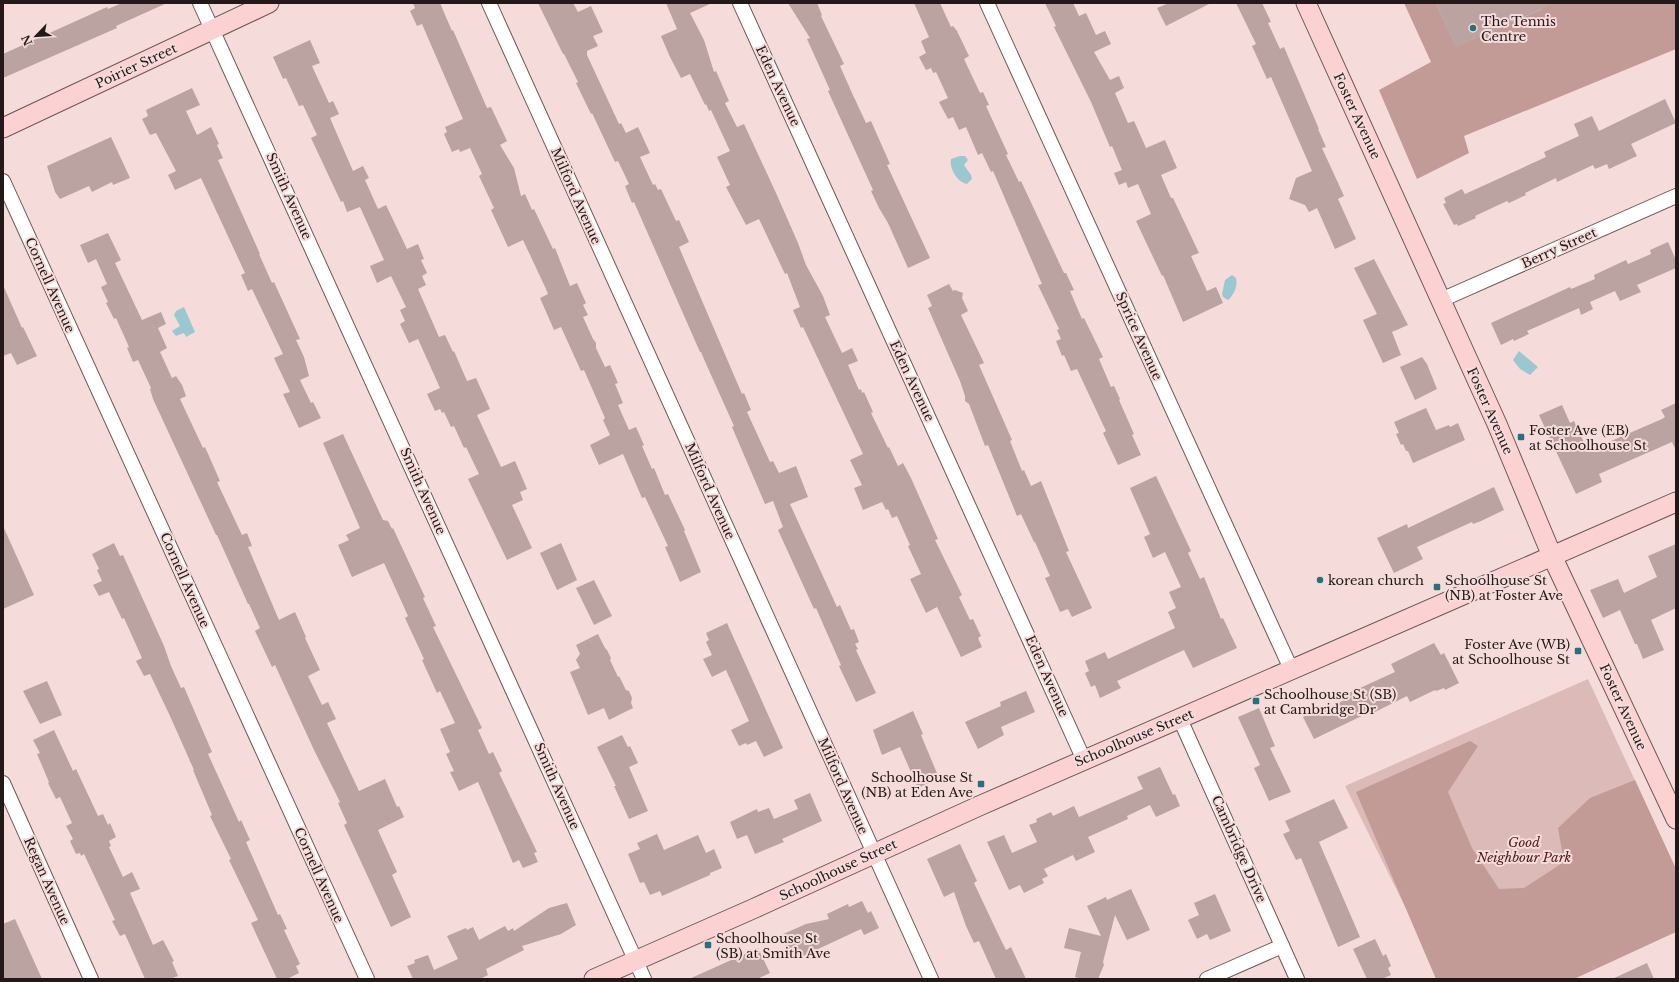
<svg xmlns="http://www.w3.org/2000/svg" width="1679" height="982" font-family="'Libre Baskerville',serif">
<rect width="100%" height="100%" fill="#f5dcda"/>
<polygon fill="#dbbab7" points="1588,679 1676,869 1441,979 1345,786"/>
<g fill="#c29a96">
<polygon points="1404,3 1436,3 1456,47 1542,9 1540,3 1676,3 1676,49 1464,136 1469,153 1417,179 1379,90 1431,62"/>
<polygon points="1470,741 1478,746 1448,792 1472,848 1499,889 1524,888 1564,862 1558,828 1590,798 1635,780 1676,869 1676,932 1574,979 1436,979 1356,792"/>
</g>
<g fill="#9bc8d0">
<path d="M960,156H965L968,160L964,165L971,175L972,179L967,184C957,182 949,168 951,159Z"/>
<path d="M1232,275L1236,278C1238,286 1234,295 1228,300L1223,297L1222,294L1225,280Z"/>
<polygon points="184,307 195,332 186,337 184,333 176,336 172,331 180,326 174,315 176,311"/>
<polygon points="1519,351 1538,367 1530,375 1520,369 1513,360"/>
</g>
<g fill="#baa3a1">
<polygon points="122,3 167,3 116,26 117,28 3,78 3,54 107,7 108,9"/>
<polygon points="413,3 440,3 452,31 453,30 487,108 491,107 507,141 500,145 514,168 521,196 525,194 532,210 534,209 553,249 555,248 570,286 577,283 586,303 583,305 588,315 583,317 593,339 596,343 596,348 605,367 610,365 618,383 615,384 623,403 618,405 629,430 636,427 644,445 642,446 652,469 654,468 665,495 668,494 685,530 684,531 701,572 680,582 665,547 668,546 645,497 642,498 623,454 599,465 590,445 610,435 603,420 605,418 584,370 581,371 561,327 554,330 540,298 548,294 546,289 523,240 508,247 491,210 494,208 479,176 482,174 470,148 460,152 459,149 452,152 444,134 447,132 445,127 463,119 422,24 417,26 410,11 415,8"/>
<polygon points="538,3 573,3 578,12 591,6 603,32 593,36 598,46 587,51 587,55 619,124 621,123 626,133 638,127 650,153 640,157 653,185 655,184 658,190 661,189 676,221 679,220 689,242 679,247 742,394 744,393 751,410 747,412 770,462 773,461 779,473 796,466 808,497 790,504 837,607 840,605 851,630 854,629 859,642 855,644 858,649 856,650 876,693 856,702 839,666 841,665 816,608 814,609 778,530 783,527 773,501 765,504 732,427 734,426 707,366 701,352 700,352 634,202 632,203 625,186 629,184 618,161 615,162 592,113 591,114 576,83 578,82 564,54 563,54"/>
<polygon points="666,3 712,3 690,13 704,40 714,72 716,71 729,101 725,103 737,127 744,124 776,193 798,243 806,265 823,296 830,315 825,317 842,353 852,348 858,361 848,365 859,390 861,389 862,393 864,392 873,412 871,413 888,448 889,447 898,466 903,463 911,478 938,539 935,540 962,595 959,597 970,620 973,619 981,636 978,638 982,647 961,657 937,607 926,613 910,579 921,574 908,546 910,545 897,516 892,518 888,509 886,510 882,502 863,510 854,488 862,485 850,460 863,454 803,327 801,328 793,310 800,307 787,273 785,274 759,219 746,225 726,187 730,185 717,157 730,151 711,110 709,111 706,104 705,105 690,74 681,78 670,57 661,36 677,29"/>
<polygon points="788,3 817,3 822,15 821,16 844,64 840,66 852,93 866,123 871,121 890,164 887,165 930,258 908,268 888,223 879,208 871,191 873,190 828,91 830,90 807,39 810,38"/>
<polygon points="914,3 940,3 951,27 953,26 957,31 969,56 964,59 980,93 983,92 989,105 986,106 1008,154 1006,155 1019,182 1021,181 1064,273 1066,273 1074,290 1070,291 1082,319 1084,318 1103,357 1099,359 1111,387 1114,386 1120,399 1119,400 1134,434 1132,435 1141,455 1118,465 1103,433 1106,431 1077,369 1071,371 1064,355 1062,356 1056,341 1061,339 1057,330 1059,329 1038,285 1042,284 993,171 991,172 982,153 978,155 966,127 959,130 953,117 948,119 939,102 948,98 936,72 933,73 931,68 926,70 919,57 926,53 921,41 929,37"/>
<polygon points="1045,3 1073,3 1079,16 1086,13 1096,35 1105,31 1111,44 1094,52 1110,80 1119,76 1124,88 1115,93 1128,123 1134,121 1146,148 1165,140 1177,168 1161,175 1171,198 1173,198 1199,253 1191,256 1207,291 1216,287 1223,303 1183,322 1163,275 1162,276 1136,221 1151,214 1138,184 1128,188 1126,182 1119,185 1114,173 1122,170 1112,146 1110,147 1091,102 1054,27 1056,26"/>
<polygon points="1169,3 1211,3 1166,26 1157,8"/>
<polygon points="1236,3 1262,3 1271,22 1268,23 1280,49 1284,47 1319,129 1318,129 1326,147 1322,148 1344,196 1338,199 1356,239 1335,249 1317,208 1309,212 1305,205 1289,199 1296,178 1312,171 1271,77 1267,79 1252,46 1256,44"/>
<polygon points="1436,3 1555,3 1456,48"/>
<polygon points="310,40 320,63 312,66 329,103 333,101 339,114 330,118 353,171 363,166 369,178 365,180 378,209 386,205 407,249 418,244 424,259 421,260 427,273 422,276 426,285 418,289 439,337 445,335 453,352 454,351 467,381 476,378 490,409 477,415 501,467 515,461 527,489 520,492 523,500 512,505 532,548 507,560 468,479 479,474 466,447 464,448 454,426 451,427 444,412 442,413 440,409 435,411 427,394 440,388 418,339 409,343 400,324 405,321 400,310 406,307 391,276 377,283 370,266 384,260 360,207 347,212 343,201 341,202 311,138 317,135 303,105 299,106 286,78 283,79 273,57"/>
<polygon points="192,88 200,105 186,111 197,135 211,127 219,144 217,145 223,158 218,160 260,254 259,254 272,283 274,282 300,339 296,340 304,357 309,376 300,380 311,403 313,402 321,418 299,428 283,394 290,392 274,358 283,354 252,289 248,291 241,275 245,273 201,178 175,190 168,175 176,171 156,133 150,135 142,119 148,116 146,110"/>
<polygon points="1665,99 1676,123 1631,144 1637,156 1609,169 1607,164 1595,169 1593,165 1557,182 1556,178 1525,193 1526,195 1509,203 1507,201 1475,216 1476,218 1458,226 1457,224 1454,225 1443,204 1446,203 1444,198 1462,189 1465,194 1546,157 1544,152 1579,136 1574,124 1592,116 1599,131"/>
<polygon points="111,137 130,178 113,185 112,182 92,192 89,186 60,199 55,192 47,166"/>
<polygon points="108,233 121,260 115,263 142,320 161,312 166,324 158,328 167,348 160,352 172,378 176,376 182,385 186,396 180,399 203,448 205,447 220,481 217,482 242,535 247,533 252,546 248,547 279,620 295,612 306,637 305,638 320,670 308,676 322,705 328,702 336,719 327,723 359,791 385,779 397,807 399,806 404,817 378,830 397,872 392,875 411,917 391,927 344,825 347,823 338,803 340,802 314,750 275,665 272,667 255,631 260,628 249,604 248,604 217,535 216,535 153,399 150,389 151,388 138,360 133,362 127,348 129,347 116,318 114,319 106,303 108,302 101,287 107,284 96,259 88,263 80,245"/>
<polygon points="1668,242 1676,260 1676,268 1637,285 1641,292 1620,301 1615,291 1590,302 1593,309 1581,315 1579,308 1527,331 1529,334 1514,341 1513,339 1501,345 1491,323 1570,287 1571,289 1595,279 1594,275 1626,260 1628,264 1651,254 1650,250"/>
<polygon points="1374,259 1408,325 1392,332 1401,355 1383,363 1363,320 1377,314 1354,268"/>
<polygon points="949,284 953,291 955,290 963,293 962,298 968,311 961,315 984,363 979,365 1012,440 1010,441 1022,471 1024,470 1031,486 1041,481 1069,551 1066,552 1092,608 1072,617 1068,609 1060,612 1045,578 1050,576 1035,542 1034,542 1021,514 1017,516 988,445 985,446 969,404 965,401 965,396 960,381 928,308 932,306 927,295"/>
<polygon points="3,285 22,328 23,327 37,356 17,365 11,353 3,356"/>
<polygon points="1422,357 1427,364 1437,389 1415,400 1400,367"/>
<polygon points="1676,403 1676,450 1672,442 1599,474 1602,482 1576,494 1539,415 1562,405 1570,423 1574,421 1588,451 1662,419 1665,417 1661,410"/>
<polygon points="1426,408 1436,430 1449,425 1450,427 1458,423 1465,440 1413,463 1408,451 1406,451 1403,444 1401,445 1396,434 1399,433 1394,422"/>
<polygon points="343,434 383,520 388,521 392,529 393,528 425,597 423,598 436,626 433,627 482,728 478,730 489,754 493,752 502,771 499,773 537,852 534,853 538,862 523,868 519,860 513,863 478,782 459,791 450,772 454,771 446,754 450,752 440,729 455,723 440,691 437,693 422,660 424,659 405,618 408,616 384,563 352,577 338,545 349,540 346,535 360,528 323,443"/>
<polygon points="1156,476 1191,551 1188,553 1200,579 1204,577 1221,619 1223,618 1237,648 1193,668 1184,650 1117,681 1121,688 1100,698 1095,685 1091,687 1085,673 1089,671 1085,661 1105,652 1108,659 1175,628 1168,612 1176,608 1169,592 1181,587 1165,552 1153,558 1144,537 1150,534 1130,488"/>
<polygon points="1494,487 1504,510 1481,521 1473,524 1472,522 1417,547 1423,559 1394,573 1377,538 1407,524 1408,528"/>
<polygon points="3,526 34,595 3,609"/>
<polygon points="114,543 120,556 123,555 164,646 171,666 181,688 184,687 212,752 208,754 218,776 239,822 241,820 250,840 246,842 278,915 280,914 287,929 284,930 300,964 296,966 299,973 287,979 277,979 251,923 258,920 229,860 231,859 210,816 212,815 193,770 194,770 170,716 150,674 144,676 136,661 142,658 124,618 122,619 109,592 99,596 93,585 102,581 97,570 99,569 92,554"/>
<polygon points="561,543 577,580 557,590 540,553"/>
<polygon points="1676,544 1676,608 1651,620 1664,650 1643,659 1637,644 1635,644 1620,610 1603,618 1590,590 1618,579 1624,593 1657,577 1648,556"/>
<polygon points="594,580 612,616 594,625 576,588"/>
<polygon points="727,623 783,748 764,757 756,741 747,745 746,743 739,746 731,730 749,721 726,670 712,677 703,659 712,655 706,642 709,640 706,633"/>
<polygon points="598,634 605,648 607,650 611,658 610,660 618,677 619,676 626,690 629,691 632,698 631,703 633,708 609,720 604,708 588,715 570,672 580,668 576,660 580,654 576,645"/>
<polygon points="1434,643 1441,655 1444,653 1459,683 1445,690 1444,688 1436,691 1435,690 1410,702 1407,696 1371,714 1370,712 1314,739 1303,717 1320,709 1321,711 1351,697 1349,693 1395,672 1391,664"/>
<polygon points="47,681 62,715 40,724 23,691"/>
<polygon points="1026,691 1035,712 1001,727 1004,735 978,749 965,722 1001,706 1000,702"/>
<polygon points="1259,708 1275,746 1270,748 1291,792 1269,801 1254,768 1260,765 1238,717"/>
<polygon points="913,711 923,734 921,735 939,778 918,788 900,747 882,755 873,730"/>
<polygon points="54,730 73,771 76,769 98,816 103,814 108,825 110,823 116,837 109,841 111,846 109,847 123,877 132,872 140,889 130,893 153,945 163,940 174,961 172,962 178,976 170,979 145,979 125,934 120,936 112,921 115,920 84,854 81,856 80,853 76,854 70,841 73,839 66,826 72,823 60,797 56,799 48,783 49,782 37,754 40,753 33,740"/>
<polygon points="622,735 628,747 630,746 638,763 629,767 648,811 629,819 614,786 616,786 597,747"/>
<polygon points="1160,767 1173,795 1175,794 1180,806 1156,817 1150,805 1127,816 1128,819 1088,837 1095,852 1076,861 1073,855 1044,869 1048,876 1042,879 1044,883 1024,893 1020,885 1009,890 987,842 1004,835 1012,853 1037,842 1029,825 1037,822 1036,819 1051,812 1053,816 1074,806 1079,817 1143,789 1137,777"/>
<polygon points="810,793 822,821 782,839 784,842 755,854 747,835 737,839 730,822 757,809 758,812 769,808 774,819 798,809 794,800"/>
<polygon points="1334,799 1348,828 1319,842 1360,937 1338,947 1301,858 1296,860 1283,834 1290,831 1285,821"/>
<polygon points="657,834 664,850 698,835 706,853 714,849 722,868 710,873 710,875 662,896 660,891 650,895 644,882 640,883 628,854 640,849 637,843"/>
<polygon points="960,844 977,881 974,883 999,936 1006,950 1011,947 1026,979 996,979 979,941 974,943 966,926 954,892 944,897 927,859"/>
<polygon points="1131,889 1150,930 1127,940 1115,915 1103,962 1104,965 1098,979 1082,979 1075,977 1081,952 1064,948 1069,928 1101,936 1087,906 1106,897 1107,900"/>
<polygon points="1215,894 1231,931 1210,940 1207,934 1197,939 1188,920 1199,915 1194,903"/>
<polygon points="862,901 868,913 871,911 879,928 864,935 861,929 801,957 797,949 789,953 781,935 806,924 829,919 827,914 848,904 849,907"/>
<polygon points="567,903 576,925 561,934 522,946 524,950 486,969 488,975 480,979 413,979 407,966 415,963 414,960 428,955 434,970 458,959 447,936 466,928 467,930 473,927 479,940 505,926 508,931 513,928 514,931 549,908"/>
<polygon points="15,919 42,979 3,979 3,924"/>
<polygon points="1375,939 1383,956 1386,954 1391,966 1388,968 1391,975 1382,979 1367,979 1353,949"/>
<polygon points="758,948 770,973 757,979 689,979"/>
<polygon points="1647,963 1654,979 1612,979"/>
</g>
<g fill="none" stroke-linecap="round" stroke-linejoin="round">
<g stroke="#6c5856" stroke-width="16">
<g id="street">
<polyline points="200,3 644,979"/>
<polyline points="489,3 931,979"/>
<polyline points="740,3 1084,760"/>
<polyline points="987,3 1291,669"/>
<polyline points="3,181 367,979"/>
<polyline points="1441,300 1676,196"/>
<polyline points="1180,719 1297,979"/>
<polyline points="3,783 91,979"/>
<polyline points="1207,979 1282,946"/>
</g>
</g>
<g stroke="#6c5856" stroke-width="21">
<g id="secondary">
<polyline points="1306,3 1497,424 1552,556 1676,819"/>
<polyline points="3,128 269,3"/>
<polyline points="594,979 755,908 979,806 1676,502"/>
</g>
</g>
<use href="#street" stroke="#fff" stroke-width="14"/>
<use href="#secondary" stroke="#fbd2d1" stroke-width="19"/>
</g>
<g fill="#28707c" stroke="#f5dcda" stroke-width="1.5">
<circle cx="1473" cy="28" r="4"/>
<rect x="1517" y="433" width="8" height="8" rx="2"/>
<circle cx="1320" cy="580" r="4"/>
<rect x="1433" y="583" width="8" height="8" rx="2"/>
<rect x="1574" y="647" width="8" height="8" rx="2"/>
<rect x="1252" y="697" width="8" height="8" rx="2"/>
<rect x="977" y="780" width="8" height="8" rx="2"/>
<rect x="704" y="941" width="8" height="8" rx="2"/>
</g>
<g text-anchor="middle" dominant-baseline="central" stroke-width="4" stroke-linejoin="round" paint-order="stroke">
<g font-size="13" fill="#221918" stroke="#f5dcda" text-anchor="start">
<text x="1481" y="21">The Tennis<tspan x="1481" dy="15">Centre</tspan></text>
<text x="1529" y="430">Foster Ave (EB)<tspan x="1529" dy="15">at Schoolhouse St</tspan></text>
<text x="1328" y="580">korean church</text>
<text x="1445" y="580">Schoolhouse St<tspan x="1445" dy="15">(NB) at Foster Ave</tspan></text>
<text x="1570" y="644" text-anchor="end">Foster Ave (WB)<tspan x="1570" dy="15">at Schoolhouse St</tspan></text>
<text x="1264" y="694">Schoolhouse St (SB)<tspan x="1264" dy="15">at Cambridge Dr</tspan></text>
<text x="973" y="777" text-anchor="end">Schoolhouse St<tspan x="973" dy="15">(NB) at Eden Ave</tspan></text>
<text x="716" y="938">Schoolhouse St<tspan x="716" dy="15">(SB) at Smith Ave</tspan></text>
</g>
<g font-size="13" fill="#221918" stroke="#f5dcda">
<text transform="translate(136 66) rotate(-25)">Poirier Street</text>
<text transform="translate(778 86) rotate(65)">Eden Avenue</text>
<text transform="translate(1357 116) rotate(65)">Foster Avenue</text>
<text transform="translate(289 196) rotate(66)">Smith Avenue</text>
<text transform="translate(576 196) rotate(66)">Milford Avenue</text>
<text transform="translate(1559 248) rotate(-24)">Berry Street</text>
<text transform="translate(50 285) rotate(66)">Cornell Avenue</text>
<text transform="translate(1139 336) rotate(66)">Sprice Avenue</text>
<text transform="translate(912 381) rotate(65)">Eden Avenue</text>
<text transform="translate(1490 411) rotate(66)">Foster Avenue</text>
<text transform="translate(423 491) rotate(66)">Smith Avenue</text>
<text transform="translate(710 491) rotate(66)">Milford Avenue</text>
<text transform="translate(185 580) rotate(66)">Cornell Avenue</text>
<text transform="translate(1047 676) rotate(66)">Eden Avenue</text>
<text transform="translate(1623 707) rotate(65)">Foster Avenue</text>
<text transform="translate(1134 738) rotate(-23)">Schoolhouse Street</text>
<text transform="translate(557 786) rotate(66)">Smith Avenue</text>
<text transform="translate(843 786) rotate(66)">Milford Avenue</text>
<text transform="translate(1239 849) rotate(66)">Cambridge Drive</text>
<text transform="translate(838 870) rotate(-25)">Schoolhouse Street</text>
<text transform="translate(319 875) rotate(66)">Cornell Avenue</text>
<text transform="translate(47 881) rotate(66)">Regan Avenue</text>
</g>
<g font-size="13" font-style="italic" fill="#4d1a19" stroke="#f5dcda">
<text x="1524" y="842">Good<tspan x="1524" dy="15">Neighbour Park</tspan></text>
</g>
</g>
<rect width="1679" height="982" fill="none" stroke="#221918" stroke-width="8"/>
<g transform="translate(36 36) rotate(245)" stroke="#f5dcda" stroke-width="3" paint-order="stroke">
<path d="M0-3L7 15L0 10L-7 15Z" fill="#221918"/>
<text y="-6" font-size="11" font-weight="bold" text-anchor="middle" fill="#221918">N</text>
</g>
</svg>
